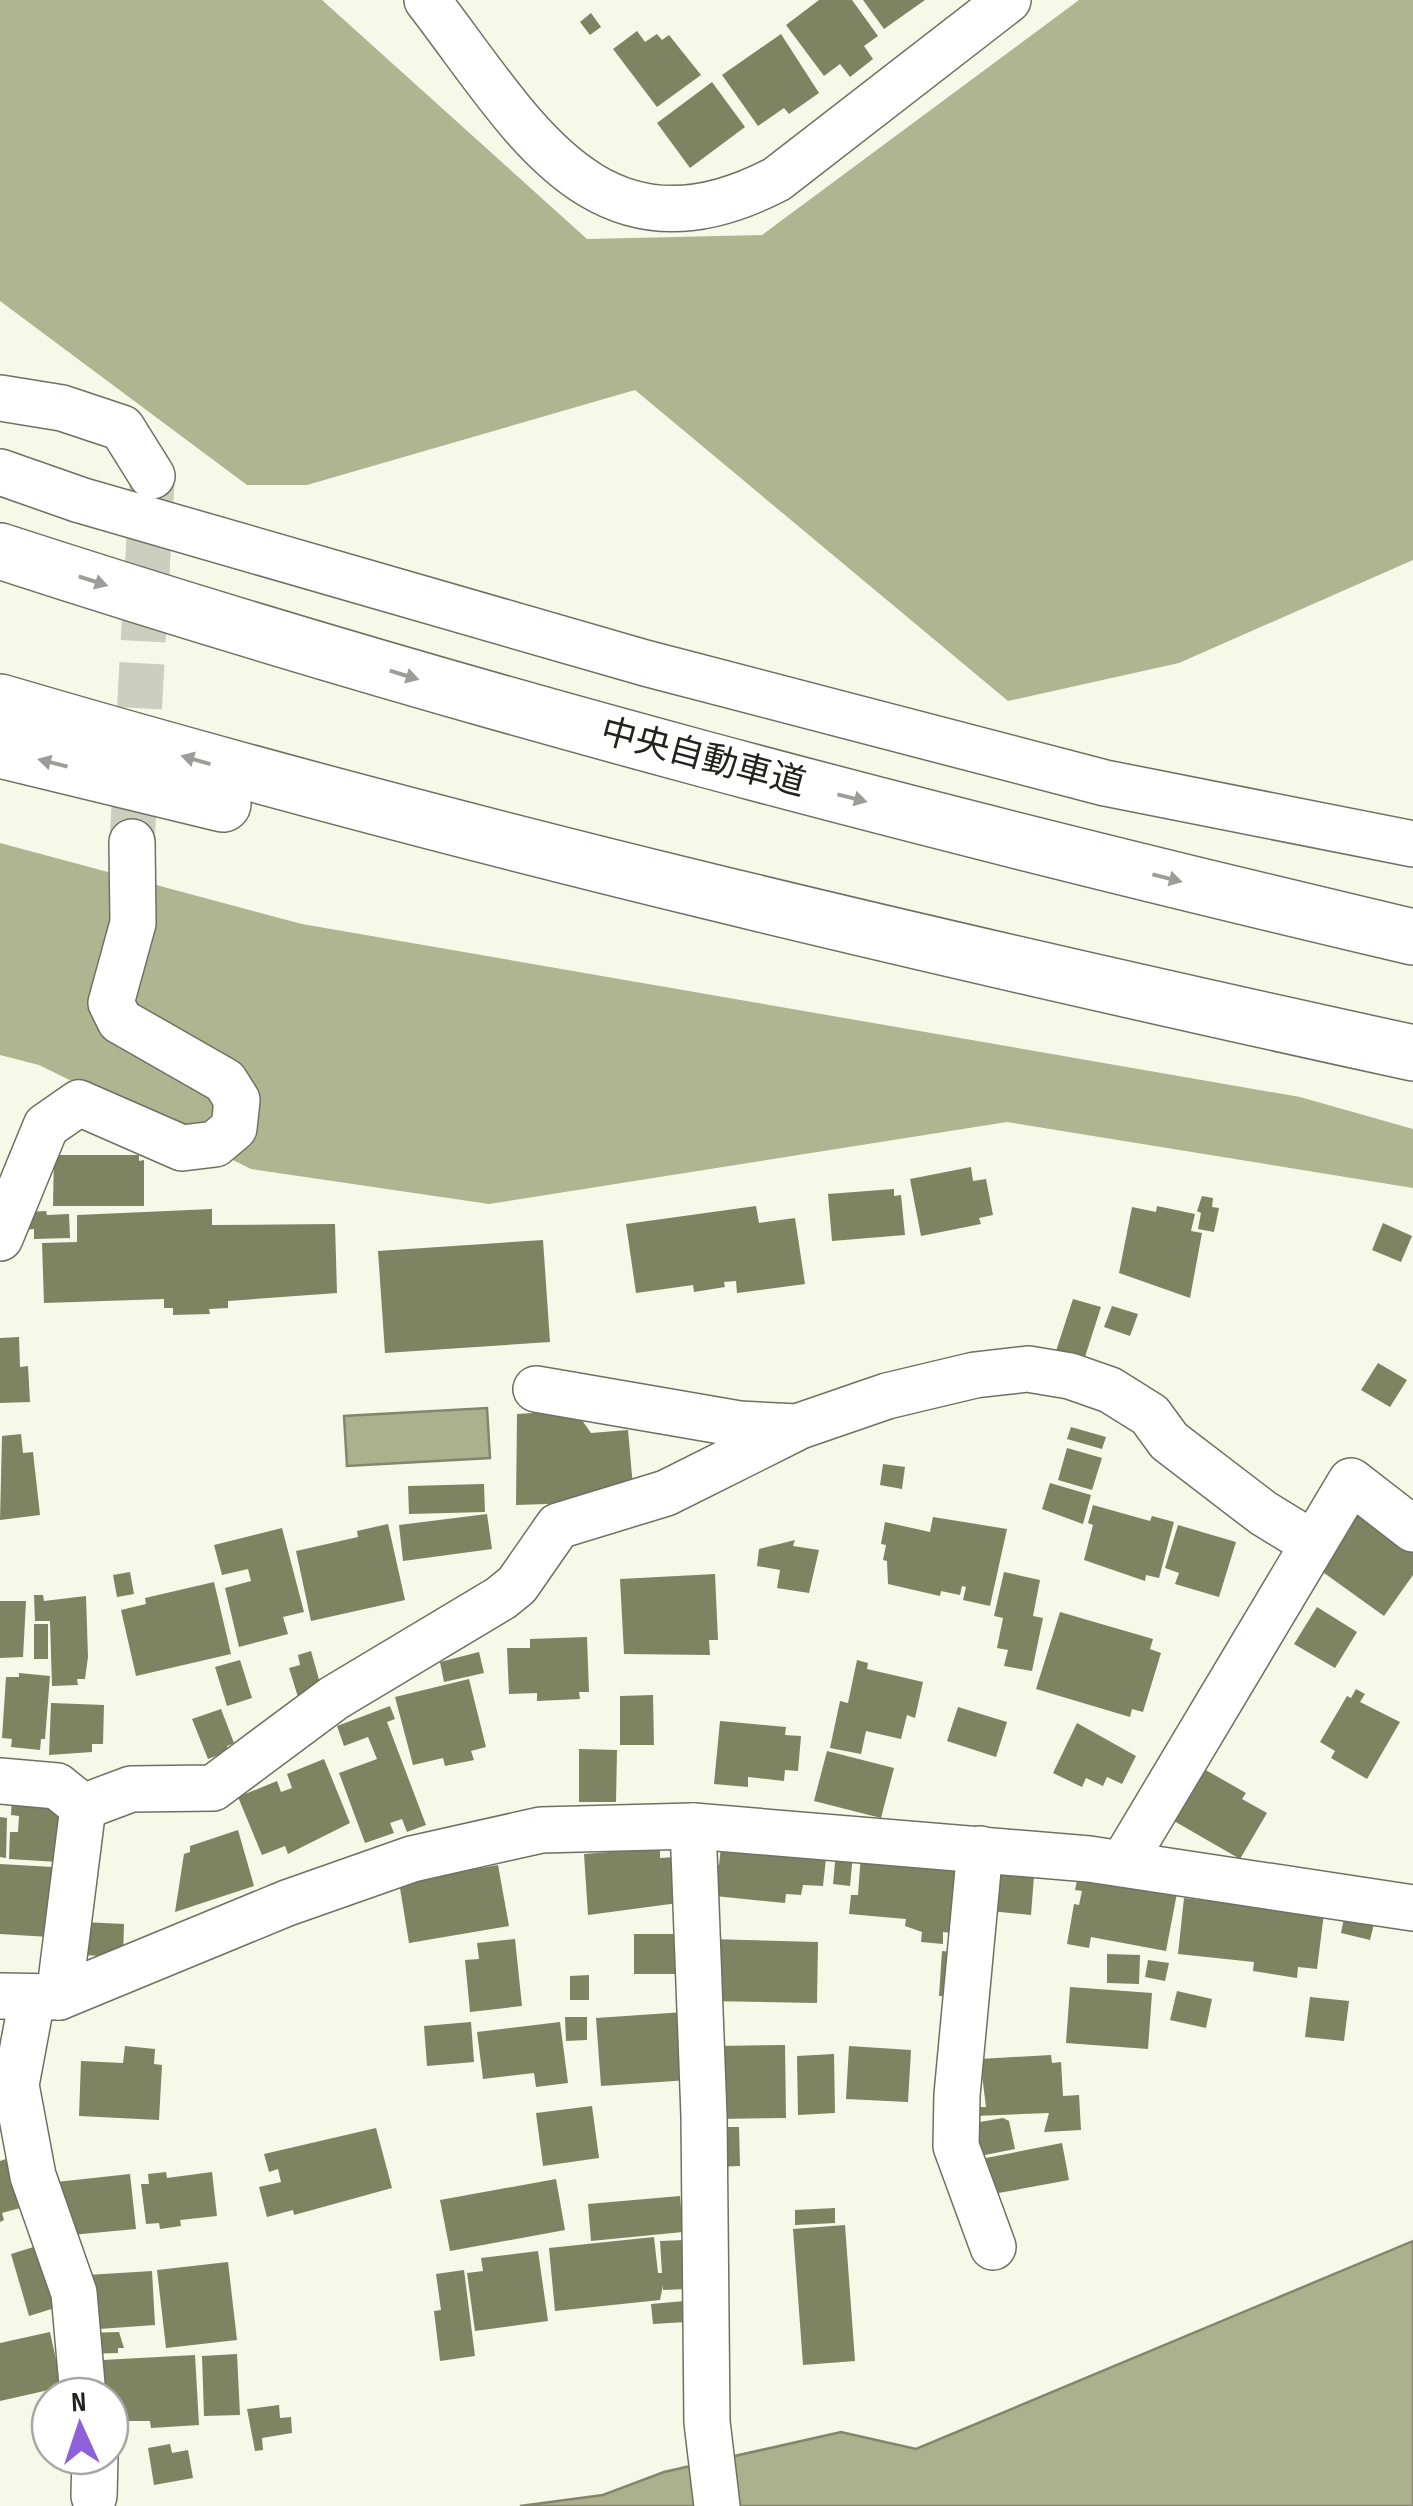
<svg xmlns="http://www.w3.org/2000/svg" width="1413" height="2506" font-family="'Sofia Sans Condensed','Noto Sans JP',sans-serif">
<rect width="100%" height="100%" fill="#f6f9e8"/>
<g fill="#b0b591">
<polygon points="0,0 322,0 587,239 762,235 1079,0 1413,0 1413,560 1179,663 1008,701 635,390 307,485 247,485 0,301"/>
<polygon points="0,843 302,924 1300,1097 1413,1129 1413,1188 1007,1122 489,1204 251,1169 39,1065 0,1055"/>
</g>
<g fill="#acb18d" stroke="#83866b" stroke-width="2.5">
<polygon points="487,1408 490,1458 347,1466 344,1416"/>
<polygon points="1413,2241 1413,2506 520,2506 603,2495 664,2472 841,2432 916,2449"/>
</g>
<g fill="#7e8361">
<polygon points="819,0 852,0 878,36 864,46 873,59 850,77 840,64 824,76 786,25"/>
<polygon points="863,0 925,0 884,29"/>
<polygon points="591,13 601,27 590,35 580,22"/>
<polygon points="637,31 645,42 657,34 662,40 669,35 701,75 657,107 613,49"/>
<polygon points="781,34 819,93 789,114 784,108 758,126 722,75"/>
<polygon points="712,82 745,127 690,168 657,123"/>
<polygon points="54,1155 139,1155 139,1161 144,1160 144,1206 53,1206"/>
<polygon points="971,1167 973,1181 986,1179 993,1215 979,1218 981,1224 921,1236 910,1179"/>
<polygon points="894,1189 894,1196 901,1195 905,1235 832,1241 828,1194"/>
<polygon points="1202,1196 1213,1198 1212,1207 1219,1208 1214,1232 1198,1229 1201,1213 1197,1211"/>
<polygon points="756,1206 759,1223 795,1218 805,1284 737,1293 736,1281 724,1282 725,1287 694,1292 693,1285 636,1293 626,1224"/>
<polygon points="1157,1206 1195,1214 1191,1231 1202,1233 1190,1298 1119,1273 1132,1207 1156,1212"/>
<polygon points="212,1209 212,1225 335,1224 337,1293 228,1301 228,1308 209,1309 210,1314 173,1315 173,1308 164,1308 164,1299 44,1303 42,1243 77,1242 77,1215"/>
<polygon points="46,1211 47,1215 69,1214 70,1238 34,1239 34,1229 25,1230 24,1212"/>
<polygon points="1383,1223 1412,1236 1401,1262 1372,1250"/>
<polygon points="543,1240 550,1342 385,1353 378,1251"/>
<polygon points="1073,1299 1101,1307 1084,1360 1056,1351"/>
<polygon points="1112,1306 1138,1314 1130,1336 1104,1327"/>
<polygon points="19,1337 20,1367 28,1366 30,1402 0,1403 0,1338"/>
<polygon points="1378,1363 1407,1380 1390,1407 1361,1390"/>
<polygon points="565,1411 565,1418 579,1416 591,1433 628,1430 633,1487 608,1502 516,1505 517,1414"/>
<polygon points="1071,1427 1106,1437 1102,1449 1067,1439"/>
<polygon points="21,1434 23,1453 33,1452 40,1515 0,1520 2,1436"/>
<polygon points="1067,1448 1102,1458 1092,1490 1058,1480"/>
<polygon points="883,1464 905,1467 902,1489 880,1485"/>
<polygon points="1050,1483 1091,1495 1083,1524 1042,1509"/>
<polygon points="484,1484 485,1512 409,1514 408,1486"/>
<polygon points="1093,1505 1150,1521 1152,1516 1174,1522 1159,1578 1146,1575 1145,1581 1084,1560 1093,1525 1088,1523"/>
<polygon points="1354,1508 1413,1550 1413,1575 1384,1616 1313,1565"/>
<polygon points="487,1514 492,1549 403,1561 399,1525"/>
<polygon points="933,1517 1007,1529 990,1606 963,1600 966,1587 962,1586 960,1595 941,1591 940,1596 888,1584 887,1561 883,1560 886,1545 881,1544 885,1522 930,1532"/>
<polygon points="388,1524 405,1600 311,1621 296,1551 358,1537 357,1531"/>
<polygon points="1178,1525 1236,1542 1219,1597 1175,1584 1179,1573 1165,1568"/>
<polygon points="282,1528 304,1612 283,1617 288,1634 239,1647 225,1588 251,1581 248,1569 222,1575 214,1545"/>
<polygon points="795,1540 793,1546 819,1550 809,1593 777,1588 780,1570 757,1566 759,1549"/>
<polygon points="130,1572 134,1594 117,1597 113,1575"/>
<polygon points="1004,1572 1040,1580 1033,1616 1043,1618 1032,1671 1004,1666 1008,1650 997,1648 1003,1618 994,1616"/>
<polygon points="715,1574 718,1640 709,1640 710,1655 624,1654 620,1579"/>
<polygon points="214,1582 231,1654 136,1676 121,1610 146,1604 145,1598"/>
<polygon points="34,1595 43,1595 44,1601 86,1596 88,1657 85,1679 77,1679 78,1685 52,1686 50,1621 35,1621"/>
<polygon points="0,1601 26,1601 23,1657 0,1658"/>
<polygon points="1317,1607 1357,1632 1335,1668 1294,1644"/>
<polygon points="1060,1612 1153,1639 1150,1649 1161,1653 1143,1712 1132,1709 1130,1717 1036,1689"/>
<rect x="34" y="1624" width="14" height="35"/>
<polygon points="587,1637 589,1692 579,1692 580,1699 537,1701 537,1693 509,1694 507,1648 530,1648 530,1639"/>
<polygon points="311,1651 322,1690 298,1697 289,1668 300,1665 298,1655"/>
<polygon points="479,1652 484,1673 444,1682 440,1662"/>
<polygon points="240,1660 252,1698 227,1706 215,1667"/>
<polygon points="857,1660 868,1663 867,1669 923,1682 915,1718 907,1715 901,1739 866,1731 861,1754 830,1748 840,1701 848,1703"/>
<polygon points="19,1673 50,1676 45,1739 41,1739 40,1750 11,1747 12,1739 2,1738 6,1677 19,1677"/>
<polygon points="469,1679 486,1747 471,1751 474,1760 445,1766 443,1758 413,1765 395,1697"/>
<polygon points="1356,1689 1365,1694 1360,1702 1400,1722 1367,1779 1331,1758 1335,1751 1320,1742 1347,1696 1351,1698"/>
<polygon points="653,1695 654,1745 620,1745 620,1696"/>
<polygon points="51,1703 104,1705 103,1744 92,1744 92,1752 49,1755"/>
<polygon points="390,1706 395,1719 387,1722 426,1825 407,1832 402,1819 390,1823 394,1833 365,1843 339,1773 377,1759 368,1737 344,1746 337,1726"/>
<polygon points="958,1707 1007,1722 996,1757 947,1741"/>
<polygon points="221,1709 234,1743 227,1746 229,1751 208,1759 192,1719"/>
<polygon points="720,1721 786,1727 785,1735 801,1736 798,1771 785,1770 784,1781 748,1777 748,1787 714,1784"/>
<polygon points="1077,1723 1136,1756 1122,1784 1107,1777 1103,1786 1086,1778 1082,1787 1053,1773"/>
<polygon points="579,1749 617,1750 616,1802 579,1802"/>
<polygon points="827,1751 894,1768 881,1818 814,1801"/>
<polygon points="324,1759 350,1823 288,1854 285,1846 262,1855 238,1797 277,1781 281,1792 292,1788 287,1774"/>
<polygon points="1204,1769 1246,1793 1242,1799 1267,1813 1240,1859 1174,1821"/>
<polygon points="12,1796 64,1810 58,1862 9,1859 10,1832 18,1832 19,1816 11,1815"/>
<polygon points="0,1817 7,1818 6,1858 0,1857"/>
<polygon points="238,1830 254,1886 175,1912 184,1854 190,1852 190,1846"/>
<polygon points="722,1838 827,1849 823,1886 803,1885 801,1895 786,1894 785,1903 705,1895 708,1863 719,1865"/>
<polygon points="660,1848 660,1858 675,1857 678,1903 588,1915 584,1854"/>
<polygon points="836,1852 853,1854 850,1886 833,1884"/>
<polygon points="861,1853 964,1866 952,1933 943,1932 943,1944 921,1942 922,1932 905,1926 906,1919 849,1914 851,1895 858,1895"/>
<polygon points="995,1860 1035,1863 1031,1915 990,1911"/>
<polygon points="0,1864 53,1867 49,1937 0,1934"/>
<polygon points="498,1865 509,1926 409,1943 399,1882"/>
<polygon points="1078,1876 1177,1893 1166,1951 1091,1937 1089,1948 1067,1944 1074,1904 1079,1905 1082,1891 1075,1890"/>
<polygon points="1184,1898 1324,1913 1317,1969 1298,1967 1297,1978 1253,1971 1254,1962 1178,1954"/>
<polygon points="1345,1913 1375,1920 1370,1940 1341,1933"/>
<polygon points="83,1922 124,1924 123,1957 81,1955"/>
<rect x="634" y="1934" width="47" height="40"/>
<polygon points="515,1939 522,2006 470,2012 465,1960 479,1959 477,1943"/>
<polygon points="710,1939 818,1942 817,2003 708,2001"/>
<polygon points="942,1951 960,1953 946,1996 939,1996"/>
<polygon points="1107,1954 1140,1955 1139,1984 1107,1983"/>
<polygon points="1148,1960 1169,1963 1165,1981 1145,1977"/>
<polygon points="589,1975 589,2000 570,2000 570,1976"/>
<polygon points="1070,1987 1152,1993 1148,2049 1066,2043"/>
<polygon points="1177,1991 1212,1999 1206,2028 1170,2020"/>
<polygon points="1310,1997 1349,2001 1344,2041 1305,2037"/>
<polygon points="684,2012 689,2080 601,2086 596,2018"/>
<polygon points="565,2017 587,2017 587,2040 566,2041"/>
<polygon points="471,2022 474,2062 427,2066 424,2026"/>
<polygon points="560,2022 568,2083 536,2087 534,2073 483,2079 477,2032"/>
<polygon points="785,2045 786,2118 717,2119 716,2046"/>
<polygon points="125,2046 155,2049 154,2064 162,2065 159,2120 79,2116 81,2061 123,2063"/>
<polygon points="849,2046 911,2050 908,2102 846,2099"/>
<polygon points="834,2054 835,2113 798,2115 797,2056"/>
<polygon points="1051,2055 1052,2063 1061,2062 1063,2096 1079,2095 1081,2130 1044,2132 1049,2113 976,2116 975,2107 986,2107 980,2059"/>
<polygon points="592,2106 599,2158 543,2166 536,2113"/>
<polygon points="1003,2118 1009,2121 1015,2149 980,2156 974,2123"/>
<polygon points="716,2127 739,2127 740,2166 716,2167"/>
<polygon points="376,2128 392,2188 294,2215 293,2210 267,2217 259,2187 281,2182 278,2169 269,2172 264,2154"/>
<polygon points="1062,2143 1069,2180 993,2194 986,2158"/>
<polygon points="9,2158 24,2207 2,2213 4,2220 0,2222 0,2161"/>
<polygon points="166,2172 167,2178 212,2172 217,2216 180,2220 181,2226 160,2229 159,2223 146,2224 141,2184 149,2184 148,2174"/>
<polygon points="130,2174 136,2229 71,2235 56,2182"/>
<polygon points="556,2179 565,2230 450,2251 440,2200"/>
<polygon points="680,2196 683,2232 591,2241 588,2204"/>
<polygon points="835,2208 835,2223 795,2225 795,2210"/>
<polygon points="845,2225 855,2361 803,2365 793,2229"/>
<polygon points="654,2237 658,2273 662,2273 660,2241 684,2240 687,2289 663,2290 663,2285 660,2300 555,2311 549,2248"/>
<polygon points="40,2245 58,2307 29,2316 11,2254"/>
<polygon points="538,2251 548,2321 475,2331 467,2273 483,2271 481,2258"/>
<polygon points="228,2262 237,2340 166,2348 157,2270"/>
<polygon points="464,2270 475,2356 440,2361 434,2311 441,2310 436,2274"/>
<polygon points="152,2271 155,2325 85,2330 87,2275"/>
<polygon points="685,2301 686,2322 653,2324 651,2304"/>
<polygon points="50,2332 62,2387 0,2401 0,2343"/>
<polygon points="119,2332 124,2348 118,2348 118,2353 83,2354 83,2333"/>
<polygon points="237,2354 240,2415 204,2416 202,2356"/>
<polygon points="195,2355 199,2425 151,2428 150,2421 111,2421 110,2396 98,2396 84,2361"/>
<polygon points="279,2405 280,2418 291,2417 292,2433 262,2438 263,2450 255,2451 247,2409"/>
<polygon points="170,2444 172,2453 188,2450 193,2478 154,2485 148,2448"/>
</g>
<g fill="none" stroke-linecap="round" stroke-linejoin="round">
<polyline stroke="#cccebf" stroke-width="45" stroke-dasharray="45 22" stroke-linecap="butt" points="132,842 152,483"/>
<g stroke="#6e7162" stroke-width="48">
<g id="minor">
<path d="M427,0C523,124 597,273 777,179L1008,0"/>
<polyline points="0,398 62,408 122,428 152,476"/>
<polyline points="0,472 80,500 645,663 1105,783 1413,844"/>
<polyline points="0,1238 46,1126 79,1103 182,1148 215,1144 234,1128 237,1100 225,1081 120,1021 111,1003 133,923 132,842"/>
<polyline points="536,1389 739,1424 797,1427 887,1396 975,1375 1028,1369 1070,1376 1110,1390 1150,1415 1169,1441 1263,1513 1312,1543"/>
<polyline points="0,1781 57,1786 83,1807 59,1997"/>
<polyline points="83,1807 131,1789 213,1788 334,1698 501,1598 517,1585 558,1526 666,1493 794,1429"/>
<polyline points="693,1826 704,2116 707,2422 717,2506"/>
<polyline points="980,1849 957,2095 956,2146 993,2247"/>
<polyline points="1123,1863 1351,1481 1413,1529"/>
<polyline points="0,1996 59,1997 287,1903 412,1859 541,1830 693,1826 1089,1859 1413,1908"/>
<polyline points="32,1999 16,2085 33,2176 74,2293 83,2396"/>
<polyline points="94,2496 95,2456"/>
</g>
</g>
<g stroke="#6e7162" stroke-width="58">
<g id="highway">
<path d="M0,551C464,702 938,825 1413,937"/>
<path d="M0,702C466,839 938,949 1413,1053"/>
<polyline points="0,750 223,804"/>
</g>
</g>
<use href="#minor" stroke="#fff" stroke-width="45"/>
<use href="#highway" stroke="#fff" stroke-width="55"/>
</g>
<defs><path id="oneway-solid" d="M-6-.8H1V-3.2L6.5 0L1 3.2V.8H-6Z" transform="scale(2.5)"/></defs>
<g fill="#9c9c99">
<use href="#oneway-solid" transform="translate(93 581) rotate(18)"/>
<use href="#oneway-solid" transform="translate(404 675) rotate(17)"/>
<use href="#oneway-solid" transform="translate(196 760) rotate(-164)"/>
<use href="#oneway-solid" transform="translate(53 763) rotate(-166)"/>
<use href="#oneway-solid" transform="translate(852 798) rotate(14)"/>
<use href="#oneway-solid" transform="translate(1167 878) rotate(14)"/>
</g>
<g text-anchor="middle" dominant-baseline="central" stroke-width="9" stroke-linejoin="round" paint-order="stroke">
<g font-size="35" fill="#22231d" stroke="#fff">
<text transform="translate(703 758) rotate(15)">中央自動車道</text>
</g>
</g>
<g transform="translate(80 2426) rotate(357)"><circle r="48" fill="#ffffff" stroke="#a7a7a5" stroke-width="2.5"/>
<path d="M0-8L18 38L0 25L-18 38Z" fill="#8e61db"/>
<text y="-15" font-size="28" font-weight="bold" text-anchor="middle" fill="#22231d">N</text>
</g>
</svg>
